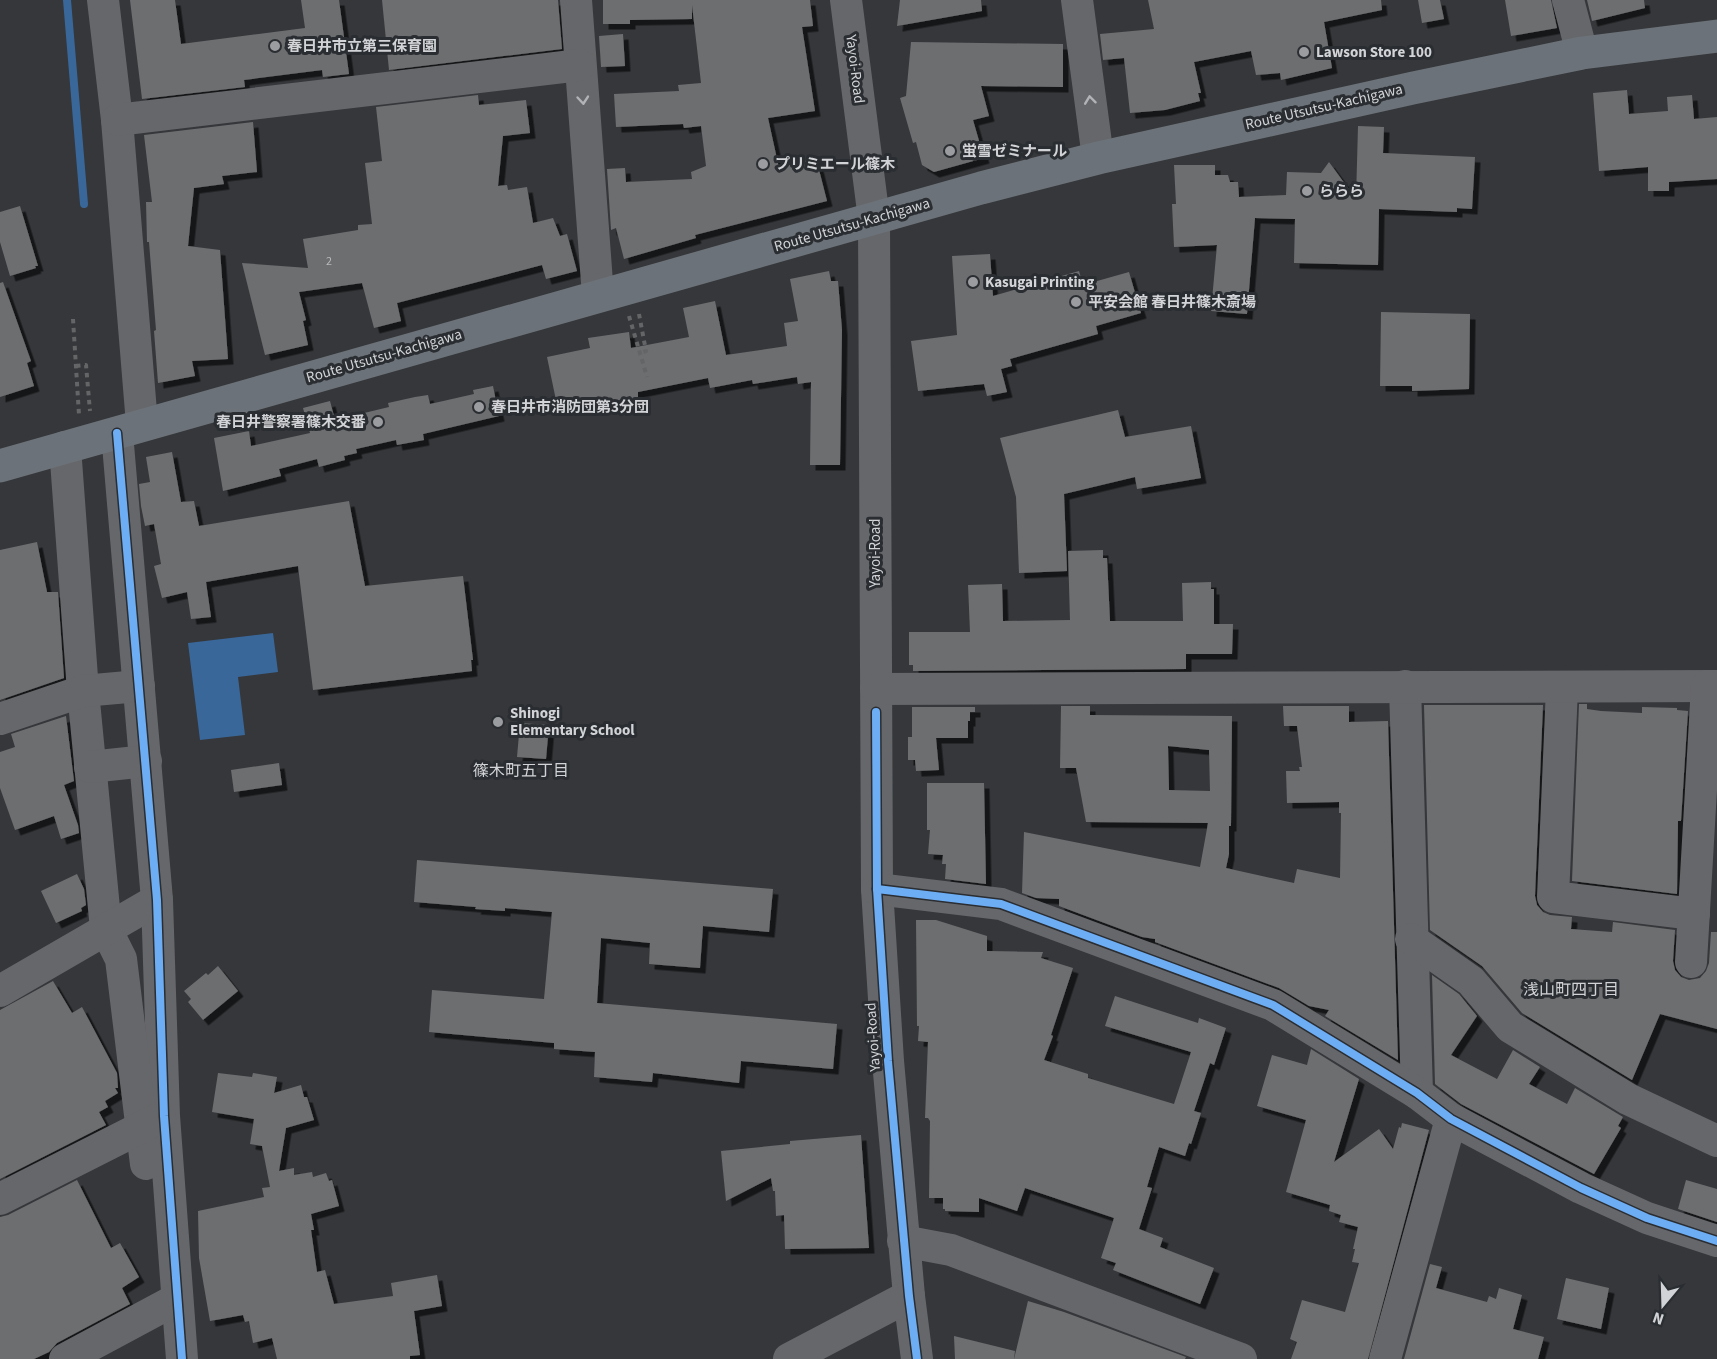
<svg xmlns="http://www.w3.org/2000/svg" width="1717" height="1359" font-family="'Source Sans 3','Noto Sans JP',sans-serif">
<defs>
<filter id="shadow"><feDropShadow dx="5.5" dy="5.5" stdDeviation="0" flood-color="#0009"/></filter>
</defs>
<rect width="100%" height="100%" fill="#35373a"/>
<polygon fill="#3a6799" points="273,633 278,672 238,677 245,735 200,740 188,643"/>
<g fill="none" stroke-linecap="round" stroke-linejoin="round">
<polyline stroke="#3a6799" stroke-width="8" points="67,0 84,204"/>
</g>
<g fill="#6d6e70" fill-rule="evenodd" filter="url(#shadow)">
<polygon points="130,0 175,0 181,44 305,28 301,0 339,0 349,74 323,77 322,70 244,80 245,87 142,99"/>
<polygon points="382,0 558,0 562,49 389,70"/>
<polygon points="603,0 810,0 813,26 802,27 815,111 768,118 779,168 816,158 827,201 695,235 696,238 624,259 616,228 611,230 607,169 625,168 626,182 692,179 691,172 706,166 701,126 684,128 683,124 616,127 614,94 679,91 678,85 701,83 692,5 692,19 630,20 630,24 603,24"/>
<polygon points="900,0 981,0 982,11 897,26"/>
<polygon points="1148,0 1381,0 1382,10 1324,22 1332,68 1281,80 1280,73 1256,75 1251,51 1194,62 1201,93 1198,93 1200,101 1165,110 1130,113 1124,58 1103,60 1100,34 1154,29"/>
<polygon points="1418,0 1440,0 1444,19 1422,23"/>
<polygon points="1505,0 1551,0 1557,28 1511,36"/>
<polygon points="1587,0 1644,0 1645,8 1592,21"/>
<polygon points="623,34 625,66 601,67 599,36"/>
<polygon points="911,42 1063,44 1063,87 981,86 989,116 973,120 984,158 934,172 922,165 916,142 913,143 900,98 906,96"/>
<polygon points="1627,90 1629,114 1668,111 1667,97 1692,95 1694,119 1717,117 1717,179 1669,182 1669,191 1648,191 1648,167 1599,171 1593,93"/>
<polygon points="478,95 479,105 526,100 530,133 503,136 498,186 507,185 508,190 527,187 533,223 553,218 560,236 567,234 577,271 546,279 542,265 397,303 401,321 374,328 362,283 299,292 306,320 303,321 308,345 265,355 242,263 308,268 303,239 358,230 358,225 372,224 365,163 382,161 376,107"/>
<polygon points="253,122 257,172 222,176 224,184 194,188 188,246 220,250 228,359 192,361 195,376 158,383 154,331 156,330 149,242 147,242 146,202 152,202 144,135"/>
<polygon points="1358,126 1384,127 1383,153 1475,157 1472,209 1457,208 1457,212 1379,209 1378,265 1294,263 1295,219 1255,218 1247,314 1211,311 1217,245 1174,247 1172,204 1176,204 1174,165 1215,165 1215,175 1228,175 1230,182 1238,182 1239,197 1286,195 1287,172 1321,173 1329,162 1356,199"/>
<polygon points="20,206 38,266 35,266 36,268 10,276 0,242 0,212"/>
<polygon points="990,254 993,296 1079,271 1083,285 1129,272 1141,313 1096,326 1098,334 1010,359 1012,366 1001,369 1007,392 987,396 984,384 918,391 911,341 957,335 952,256"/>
<polygon points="829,271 831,281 838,281 842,330 840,465 810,465 811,382 798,384 797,377 753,384 752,380 710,388 708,378 638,392 638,398 598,403 597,397 557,405 547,357 590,348 588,338 629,332 631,348 689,337 683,308 715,301 726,355 787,346 784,323 798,321 790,279"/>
<polygon points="3,282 31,361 27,363 34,386 0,397 0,283"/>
<polygon points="1381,312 1470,314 1469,389 1412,391 1412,386 1380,386"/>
<polygon points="493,386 499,416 423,434 424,440 397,445 396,440 356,449 357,453 344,456 345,460 319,467 317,459 279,469 281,476 223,491 214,438 249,431 251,446 310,433 303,408 330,401 335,420 389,407 388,403 415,397 428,395 430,404 474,394 473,390"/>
<polygon points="1118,410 1125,437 1191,426 1201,478 1137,489 1135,477 1064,494 1067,571 1019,573 1016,497 1000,438"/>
<polygon points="172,452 181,502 194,501 199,526 349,501 365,586 463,576 473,660 471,660 472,671 313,690 298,566 206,582 211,617 191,619 187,592 162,598 154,566 161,564 154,524 145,526 141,506 139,484 150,482 146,457"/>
<polygon points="37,542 47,592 58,592 64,678 0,700 0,550"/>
<polygon points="1103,550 1103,558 1107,558 1110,621 1183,621 1182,583 1211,582 1211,589 1214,589 1214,624 1233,624 1232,654 1186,654 1186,669 913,671 913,665 909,665 909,632 970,632 968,585 1002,584 1003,621 1070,620 1068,551"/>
<polygon points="1579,704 1587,704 1587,709 1601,711 1642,713 1642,707 1677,708 1677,710 1688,711 1681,821 1678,821 1677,894 1572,881"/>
<polygon points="1424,705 1543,705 1535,896 1537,905 1543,912 1550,915 1572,917 1571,929 1612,932 1613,922 1675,930 1673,961 1675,970 1681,977 1689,980 1700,978 1706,971 1709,963 1711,932 1717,932 1717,1029 1660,1014 1632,1080 1522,1013 1482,966 1430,930"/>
<path d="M1061,706H1090V715L1232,716L1231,826H1229V854L1226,868L1294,883L1297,869L1340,878L1341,813H1339V802L1287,803L1286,771H1300L1299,767H1302L1297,726H1284L1283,706H1349V722L1388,721L1398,1060L1325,1016L1329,1010L1309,1006L1279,988L1155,942V939L1142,937L1059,906V899L1036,898L1022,893L1024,832L1200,867L1208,823L1086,822L1076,768H1060ZM1168,746L1209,750L1210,791L1169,790Z"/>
<polygon points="912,707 975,707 975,712 970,712 970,721 968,721 968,738 936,738 939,770 916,771 915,760 908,760 908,737 912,737"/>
<polygon points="66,716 74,781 64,785 78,825 79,833 61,839 54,816 15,830 0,788 0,752 15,747 11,734"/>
<polygon points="520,723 549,725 546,759 517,757"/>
<polygon points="279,763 282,785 234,792 231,770"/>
<polygon points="927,783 984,783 986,884 945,879 946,864 942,864 943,855 928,854 930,830 927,830"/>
<polygon points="417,860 773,889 769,932 703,926 700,968 649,964 650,943 601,938 597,1003 837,1024 833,1069 741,1061 739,1083 653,1073 652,1082 594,1077 595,1052 554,1049 554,1043 429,1032 432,990 544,999 552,912 505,908 505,911 475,909 476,907 414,902"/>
<polygon points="77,874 84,889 86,905 81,908 82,911 56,923 41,891"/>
<polygon points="916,920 936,920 987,936 987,951 1043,952 1041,958 1073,968 1051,1035 1053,1036 1044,1060 1088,1074 1088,1078 1174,1104 1191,1052 1105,1026 1115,996 1198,1023 1199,1018 1226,1028 1214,1065 1210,1063 1194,1111 1201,1113 1191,1144 1189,1143 1185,1156 1159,1147 1147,1187 1152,1188 1139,1229 1163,1238 1160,1247 1214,1268 1200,1304 1113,1270 1116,1263 1101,1258 1114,1218 1025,1188 1017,1211 979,1198 979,1212 945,1211 945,1209 943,1209 943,1198 929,1198 930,1121 928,1118 925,1118 928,1042 918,1041 919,1026 917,1026"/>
<polygon points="218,966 238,991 203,1020 188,1002 191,999 184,991 206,973 208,975"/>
<polygon points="1432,975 1459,994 1477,1016 1451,1055 1497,1079 1513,1050 1540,1067 1529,1084 1567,1104 1575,1088 1623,1117 1618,1126 1621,1128 1594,1174 1461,1104 1435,1084"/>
<polygon points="53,981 72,1013 82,1007 117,1073 118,1088 115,1088 118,1093 105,1101 108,1107 99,1112 106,1125 0,1179 0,1010"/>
<polygon points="1311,1049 1359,1079 1334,1162 1379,1129 1393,1149 1399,1127 1401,1128 1402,1123 1429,1130 1368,1359 1291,1359 1297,1342 1290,1339 1302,1300 1345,1312 1359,1263 1352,1262 1355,1249 1353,1249 1358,1227 1339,1222 1341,1215 1329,1211 1330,1205 1286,1192 1306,1120 1257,1106 1272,1055 1307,1065"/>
<polygon points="218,1073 252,1077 253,1073 277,1077 274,1093 301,1085 304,1097 307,1097 314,1120 286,1128 279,1171 294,1168 294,1175 312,1172 313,1177 326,1173 329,1181 332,1180 339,1206 311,1214 314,1230 311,1230 317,1272 325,1270 334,1304 393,1296 391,1283 437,1275 442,1306 414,1311 420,1355 410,1356 410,1359 277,1359 272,1338 253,1343 249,1321 245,1322 243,1315 210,1321 199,1258 198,1211 264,1197 262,1188 270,1187 262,1146 250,1144 254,1119 212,1112"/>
<polygon points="861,1135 869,1248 785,1249 784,1215 776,1216 775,1191 773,1191 771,1178 726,1201 721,1151 790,1144 790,1141"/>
<polygon points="77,1180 111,1248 120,1243 139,1277 122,1288 130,1304 57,1343 49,1352 34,1359 0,1359 0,1217 8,1215"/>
<polygon points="1686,1180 1717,1189 1717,1222 1678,1209"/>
<polygon points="1430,1264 1442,1267 1436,1288 1487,1302 1489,1296 1496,1299 1499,1288 1522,1295 1513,1329 1544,1337 1538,1359 1404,1359"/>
<polygon points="1566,1278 1609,1288 1601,1329 1557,1319"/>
<polygon points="1028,1301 1064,1312 1186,1357 1185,1359 1014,1359"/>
<polygon points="954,1336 1015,1351 1014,1359 955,1359"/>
</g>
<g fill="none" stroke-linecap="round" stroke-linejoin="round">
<g stroke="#646567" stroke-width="4" stroke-dasharray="4.5 4.5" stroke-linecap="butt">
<polyline points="639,314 646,351 640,353"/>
<polyline points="629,316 647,377"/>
<polyline points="73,319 79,415"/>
<polyline points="76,366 86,365 90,411"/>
</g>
<g stroke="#66676a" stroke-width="32">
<polyline points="103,0 117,120 142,424"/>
<polyline points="576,0 598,296"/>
<polyline points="846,0 874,219 877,889 888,1061 909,1296 917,1359"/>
<polyline points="1077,0 1098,158"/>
<polyline points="1568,0 1582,53"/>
<polyline points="117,120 580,65"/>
<polyline points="117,433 157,900 164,1116 182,1359"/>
<polyline points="65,447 83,691 106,929 121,959 146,1164"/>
<polyline points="1405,686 1417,1093"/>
<polyline points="1562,688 1553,897 1694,914"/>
<polyline points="876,689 1717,686"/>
<polyline points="0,719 83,691 139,686"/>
<polyline points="90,767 146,761"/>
<polyline points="877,889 1001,904 1273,1005 1417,1093 1451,1119 1581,1188 1647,1218 1717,1241"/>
<polyline points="1411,939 1471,981 1510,1027 1628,1099 1717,1141"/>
<polyline points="1691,962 1707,686"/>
<polyline points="0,991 157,900"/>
<polyline points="0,1199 160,1118"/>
<polyline points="903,1241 951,1250 1241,1359"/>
<polyline points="65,1359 177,1299"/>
<polyline points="789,1359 909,1296"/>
<polyline points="1385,1359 1451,1119"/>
</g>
<polyline stroke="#6c7279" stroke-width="33" points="0,466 981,188 1098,158 1413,88 1582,53 1717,36"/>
<g stroke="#2a2d31" stroke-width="11">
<g id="cycleway">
<polyline points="117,433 157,900 164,1116 182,1359"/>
<polyline points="876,712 877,889 888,1061 909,1296 917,1359"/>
<polyline points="877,889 1001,904 1273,1005 1417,1093 1451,1119 1581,1188 1647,1218 1717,1241"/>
</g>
</g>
<use href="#cycleway" stroke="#6dadf4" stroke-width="8"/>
</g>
<defs><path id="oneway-chevron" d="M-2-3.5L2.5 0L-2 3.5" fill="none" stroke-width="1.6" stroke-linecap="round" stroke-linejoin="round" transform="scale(1.5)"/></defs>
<g stroke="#b1b3b6">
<use href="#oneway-chevron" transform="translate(583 100) rotate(85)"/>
<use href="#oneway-chevron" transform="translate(1090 100) rotate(-97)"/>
</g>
<g fill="#9a9c9f" stroke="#2a2d31" stroke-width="2">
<circle cx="275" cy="46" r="6"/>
<circle cx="1304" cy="52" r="6"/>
<circle cx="950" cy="151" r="6"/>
<circle cx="763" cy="164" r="6"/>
<circle cx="1307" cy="191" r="6"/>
<circle cx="973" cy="282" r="6"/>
<circle cx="1076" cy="302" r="6"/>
<circle cx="479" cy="407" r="6"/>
<circle cx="378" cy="422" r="6"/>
<circle cx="498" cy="722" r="6"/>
</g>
<g text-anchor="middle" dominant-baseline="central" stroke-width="6" stroke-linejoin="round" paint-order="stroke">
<g font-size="12" fill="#b8babc">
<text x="329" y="261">2</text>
</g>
<g font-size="15" font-weight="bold" fill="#d1d3d6" stroke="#2a2d31" text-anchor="start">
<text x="287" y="46">春日井市立第三保育園</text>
<text x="1316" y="52">Lawson Store 100</text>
<text x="962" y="151">蛍雪ゼミナール</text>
<text x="775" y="164">プリミエール篠木</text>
<text x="1319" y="191">ららら</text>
<text x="985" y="282">Kasugai Printing</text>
<text x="1088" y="302">平安会館 春日井篠木斎場</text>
<text x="491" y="407">春日井市消防団第3分団</text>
<text x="366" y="422" text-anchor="end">春日井警察署篠木交番</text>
<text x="510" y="713">Shinogi<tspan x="510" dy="17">Elementary School</tspan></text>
</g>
<g font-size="15" fill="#d1d3d6" stroke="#2a2d31">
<text transform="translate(855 69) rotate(83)">Yayoi-Road</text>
<text transform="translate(1324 107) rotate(-13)">Route Utsutsu-Kachigawa</text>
<text transform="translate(852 225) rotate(-16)">Route Utsutsu-Kachigawa</text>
<text transform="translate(384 356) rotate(-16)">Route Utsutsu-Kachigawa</text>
<text transform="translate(875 553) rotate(-90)">Yayoi-Road</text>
<text transform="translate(873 1037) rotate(-94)">Yayoi-Road</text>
</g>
<g font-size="16" fill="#d1d3d6" stroke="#2a2d31">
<text x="521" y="771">篠木町五丁目</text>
<text x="1571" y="990">浅山町四丁目</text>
</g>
</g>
<g transform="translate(1663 1305) rotate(199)" stroke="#2a2d31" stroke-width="4.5" paint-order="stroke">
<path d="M0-4.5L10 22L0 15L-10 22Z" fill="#d1d3d6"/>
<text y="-9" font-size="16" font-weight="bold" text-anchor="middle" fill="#d1d3d6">N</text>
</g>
</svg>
